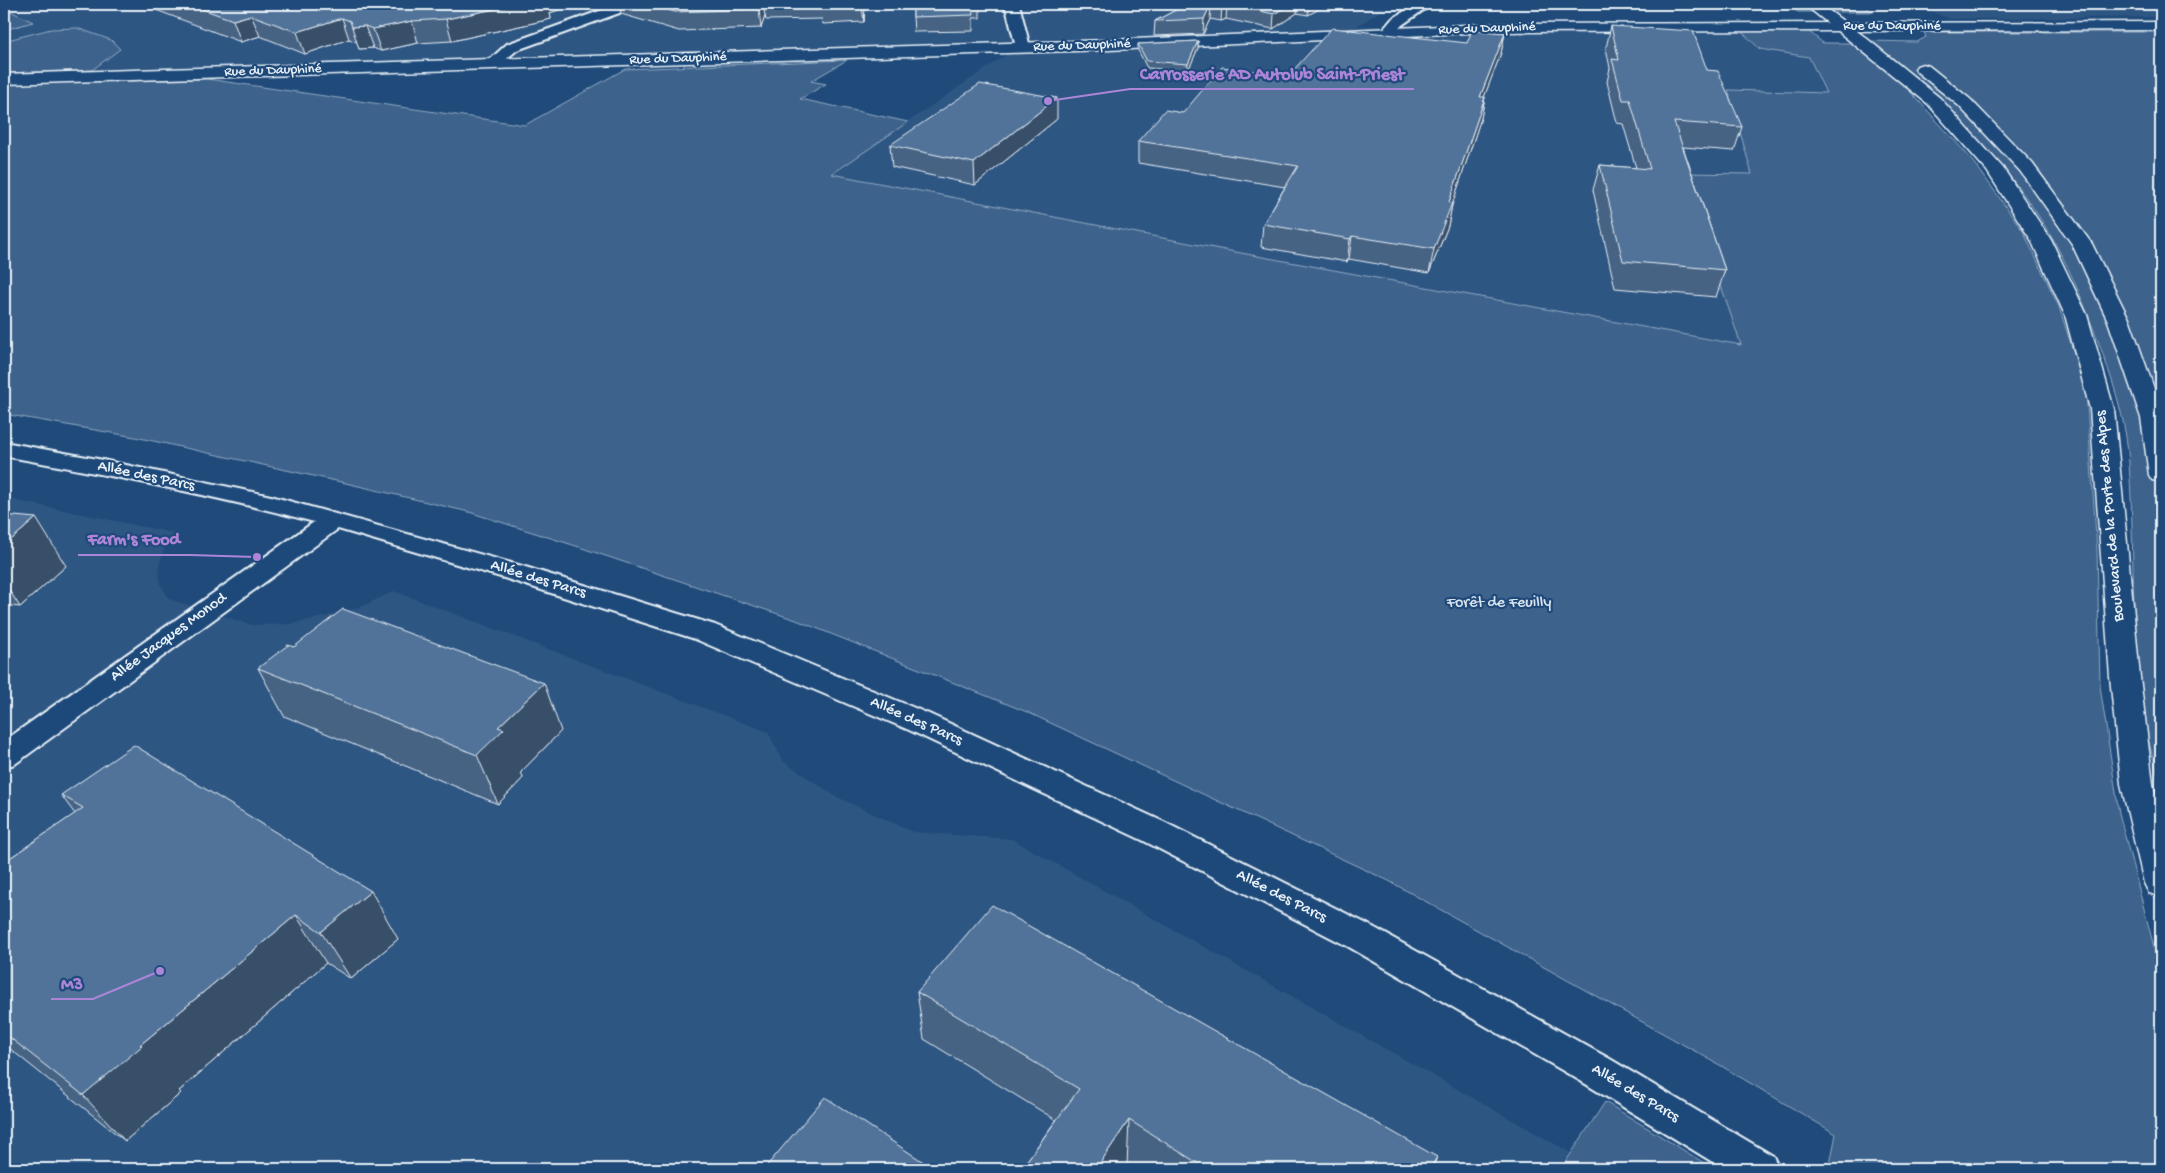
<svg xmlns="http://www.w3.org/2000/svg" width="2165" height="1173" font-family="'Gochi Hand',sans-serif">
<rect width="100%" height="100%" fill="#1f4a7a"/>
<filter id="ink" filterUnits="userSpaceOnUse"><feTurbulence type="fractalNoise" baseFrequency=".02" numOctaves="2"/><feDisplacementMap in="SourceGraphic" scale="10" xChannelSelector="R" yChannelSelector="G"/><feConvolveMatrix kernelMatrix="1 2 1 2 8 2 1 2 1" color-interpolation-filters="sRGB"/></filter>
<g filter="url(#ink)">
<g fill="#2e5683">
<polygon points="4,4 1392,4 1357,26 1732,22 1760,49 1809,57 1826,93 1729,90 1752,174 1683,173 1742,345 1230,251 831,174 1022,44 4,73"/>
<polygon points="1913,4 2161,4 2161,17 1950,19"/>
<polygon points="4,498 174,533 163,552 159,567 160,583 169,599 252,625 291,624 328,616 363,606 394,591 768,732 783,761 835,796 913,832 1012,839 1571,1153 1561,1169 4,1169"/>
</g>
<g fill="#3c628c" stroke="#92aac2">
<polygon points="1786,4 1860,4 1874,12 1798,12"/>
<polygon points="4,8 33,22 4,30"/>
<polygon points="77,28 111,40 120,49 92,70 4,73 4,41 51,29"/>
<polygon points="1740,30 1807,30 1823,43 1854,43 1908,89 1974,162 2023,231 2059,307 2086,391 2097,550 2100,686 2119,813 2161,974 2161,1169 1829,1169 1836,1134 1718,1064 1389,881 1027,712 796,620 576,546 469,512 350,484 135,437 4,414 4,84 207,79 525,125 625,69 847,60 811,81 826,84 800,99 908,122 832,174 1230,251 1741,345 1683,173 1752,174 1728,90 1826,93 1809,57 1760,49"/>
<path d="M1924,32H2161V789C2156,766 2148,743 2144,720C2129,631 2136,540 2128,451C2124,414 2111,375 2098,341C2087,312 2076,283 2062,256C2017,170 1945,99 1869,41L1917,42L1926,37Z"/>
<polygon points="1605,1102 1714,1169 1561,1169"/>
</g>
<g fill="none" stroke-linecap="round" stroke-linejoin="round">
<g stroke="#e8f1f8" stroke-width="4">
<g id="minor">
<polygon points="619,4 638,4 636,7 517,50 497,67 487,67 485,64 507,44"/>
<polygon points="1005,4 1019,4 1030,47 1028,50 1023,51 1016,47"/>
<polygon points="1416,4 1432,4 1402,25 1393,35 1383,35 1381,32 1392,19"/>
<path d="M4,442L98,459L271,496L522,566L715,625L929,714L1164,822L1373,927L1610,1059L1773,1156L1779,1169H1724L1584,1083L1349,947L1142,840L909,730L695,639L504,578L338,529L15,764L4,767V741L314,522C212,495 108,475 4,456Z"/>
</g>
</g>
<g stroke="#e8f1f8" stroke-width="3">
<polygon id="tertiary" points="2161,22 2161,30 1489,32 1109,50 4,84 4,74 1109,40 1489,24"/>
</g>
<g stroke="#e8f1f8" stroke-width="3">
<g id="primary">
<polygon points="1804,4 1820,4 1865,37 1940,98 2003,168 2051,240 2087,315 2114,409 2140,677 2153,784 2161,816 2161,897 2149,893 2144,883 2121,784 2110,677 2090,409 2065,315 2031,240 1987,171 1928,104"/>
<polygon points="1923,64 1929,66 1970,99 2032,163 2092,244 2130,321 2161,408 2161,482 2152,480 2149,475 2141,418 2108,321 2072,244 2020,171 1958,105 1917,72 1915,69 1917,66"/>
</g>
</g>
<use href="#minor" fill="#1f4a7a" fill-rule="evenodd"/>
<use href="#tertiary" fill="#1f4a7a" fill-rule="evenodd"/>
<use href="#primary" fill="#1f4a7a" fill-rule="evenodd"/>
</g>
<g fill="#466384" stroke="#e8f1f8">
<polygon points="140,4 575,4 550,13 551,19 452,41 418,43 381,51 373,48 359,49 357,42 349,39 305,54 260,36 241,42"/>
<polygon points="619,4 865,4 864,22 823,24 822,19 766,20 765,16 761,28 679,31 621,14"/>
<polygon points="913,4 980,4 980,18 973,18 973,31 914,32 913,17"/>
<polygon points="1175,4 1328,4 1308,15 1297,13 1273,29 1226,19 1221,21 1210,19 1203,34 1154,36 1155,21 1174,11"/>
<polygon points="2022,4 2161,4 2161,8 2022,5"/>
<polygon points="1611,26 1707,70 1742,127 1734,151 1683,147 1725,270 1716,297 1615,288 1593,190 1600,165 1636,168 1623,124 1617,123 1607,82 1610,68 1606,48"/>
<polygon points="1505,33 1501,53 1484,97 1485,97 1481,118 1452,205 1448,226 1429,273 1349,259 1347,262 1261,247 1263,224 1285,187 1138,163 1138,141 1183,113 1288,76 1467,43"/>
<polygon points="1198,41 1198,48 1188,71 1147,68 1138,50 1138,44"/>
<polygon points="1057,119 975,185 892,167 890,145"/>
<polygon points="4,515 66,566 20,607 4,605"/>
<polygon points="294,647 561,731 521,772 523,778 498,804 284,716 258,668"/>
<polygon points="61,795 398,939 351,979 326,963 179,1091 181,1093 125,1141 4,1044 4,862 75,814"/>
<polygon points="917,992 1437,1157 1432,1169 1132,1169 1127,1166 1125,1169 1021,1169 1056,1120 924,1039"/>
</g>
<g fill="#39506b" stroke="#e8f1f8">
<polygon points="519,4 575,4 550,13 551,19 452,41 446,19"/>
<polygon points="760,4 769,4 763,5 765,16 761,28 759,9"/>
<polygon points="863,4 865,4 864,22 862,7"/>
<polygon points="1211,4 1210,19 1203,34 1204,19"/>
<polygon points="1227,4 1226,19 1221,21 1222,6"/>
<polygon points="1290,4 1298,4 1297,13 1273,29 1274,14"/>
<polygon points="1309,4 1328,4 1308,15"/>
<polygon points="251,15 260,36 241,42 233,20"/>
<polygon points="342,18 349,39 305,54 297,32"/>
<polygon points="412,21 418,43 381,51 373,29"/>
<polygon points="365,26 373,48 359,49 352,27"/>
<polygon points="1505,33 1501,53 1476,118 1480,97"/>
<polygon points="1198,41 1198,48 1188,71 1188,64"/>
<polygon points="1485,97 1481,118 1452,205 1448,226 1429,273 1434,249 1449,202"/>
<polygon points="1057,98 1057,119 975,185 974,163"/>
<polygon points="1352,236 1349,259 1347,262 1350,239"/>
<polygon points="36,518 66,566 20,607 4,582 4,546"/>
<polygon points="544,683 561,731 521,772 523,778 498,804 477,755 498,727"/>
<polygon points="371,891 398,939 351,979 321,932"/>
<polygon points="296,915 326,963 179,1091 181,1093 125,1141 83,1095 140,1045"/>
<polygon points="1129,1120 1127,1166 1125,1169 1096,1169"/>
<polygon points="1437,1157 1432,1169 1430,1169"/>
</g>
<g fill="#517399" stroke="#e8f1f8">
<polygon points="188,4 519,4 446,19 412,21 373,29 365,26 352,27 350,21 342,18 297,32 251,15 233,20"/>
<polygon points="647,4 760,4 759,9 675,12"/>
<polygon points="764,4 797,4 763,5"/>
<polygon points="822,4 863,4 862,7 821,8"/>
<polygon points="913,4 972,4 973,15 913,17"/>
<polygon points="1187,4 1211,4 1204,19 1155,21"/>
<polygon points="1211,4 1290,4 1274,14 1227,4 1222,6"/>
<polygon points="1611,26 1693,31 1707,70 1718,71 1742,127 1674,122 1725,270 1623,261 1600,165 1650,169 1630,100 1623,100 1612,59 1619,60"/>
<polygon points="1332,28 1467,43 1472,30 1505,33 1480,97 1485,97 1449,202 1452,203 1434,249 1352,236 1350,239 1263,224 1298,166 1138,141 1165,110 1183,113 1222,67 1288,76"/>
<polygon points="1198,41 1188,64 1147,61 1138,44"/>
<polygon points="980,84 1057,98 974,163 890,145"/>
<polygon points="4,515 36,518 4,546"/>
<polygon points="343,609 544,683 498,727 504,729 477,755 258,668 288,645 294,647"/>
<polygon points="134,745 371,891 321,932 296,915 140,1045 142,1046 83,1095 4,1033 4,862 83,808 61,795"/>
<polygon points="992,905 1437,1157 1430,1169 1207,1169 1129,1120 1096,1169 1021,1169 1079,1089 917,992"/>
<polygon points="825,1097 934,1169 764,1169"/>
</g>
</g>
<g text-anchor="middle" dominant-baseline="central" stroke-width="4.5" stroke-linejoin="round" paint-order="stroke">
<g font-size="14" fill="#e8f1f8" stroke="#1f4a7a">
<text x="1892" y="26">Rue du Dauphiné</text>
<text transform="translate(1487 29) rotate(-2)">Rue du Dauphiné</text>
<text transform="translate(1082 46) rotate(-2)">Rue du Dauphiné</text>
<text transform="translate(678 59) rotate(-2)">Rue du Dauphiné</text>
<text transform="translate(273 71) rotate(-2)">Rue du Dauphiné</text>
</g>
<g font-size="16" fill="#e8f1f8" stroke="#1f4a7a">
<text transform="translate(146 477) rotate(12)">Allée des Parcs</text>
<text transform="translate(2111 516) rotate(-95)">Boulevard de la Porte des Alpes</text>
<text transform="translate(538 580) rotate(17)">Allée des Parcs</text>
<text transform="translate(169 638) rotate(-36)">Allée Jacques Monod</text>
<text transform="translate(916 722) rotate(24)">Allée des Parcs</text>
<text transform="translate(1281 897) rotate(27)">Allée des Parcs</text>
<text transform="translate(1635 1094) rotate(31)">Allée des Parcs</text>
</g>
<g font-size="16" fill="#d7e3ed" stroke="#1f4a7a">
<text x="1499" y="603">Forêt de Feuilly</text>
</g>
</g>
<path fill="none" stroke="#ac85d9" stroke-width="2" d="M1048 101L1130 89H1414M257 557L190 555H78M160 971L93 999H51"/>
<g fill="#ac85d9" stroke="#1f4a7a" stroke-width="2">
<circle cx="1048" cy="101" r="5"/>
<circle cx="257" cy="557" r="5"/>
<circle cx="160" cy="971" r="5"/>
</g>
<g font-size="18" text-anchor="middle" font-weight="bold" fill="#ac85d9" stroke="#1f4a7a" stroke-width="4.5" stroke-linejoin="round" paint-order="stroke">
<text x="1272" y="79">Carrosserie AD Autolub Saint-Priest</text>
<text x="134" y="544">Farm's Food</text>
<text x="72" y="989">M3</text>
</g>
<rect width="2165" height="1173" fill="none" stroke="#1f4a7a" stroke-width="20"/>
<rect x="10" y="10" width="2145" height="1153" fill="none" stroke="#e8f1f8" stroke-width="2" filter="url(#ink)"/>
</svg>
